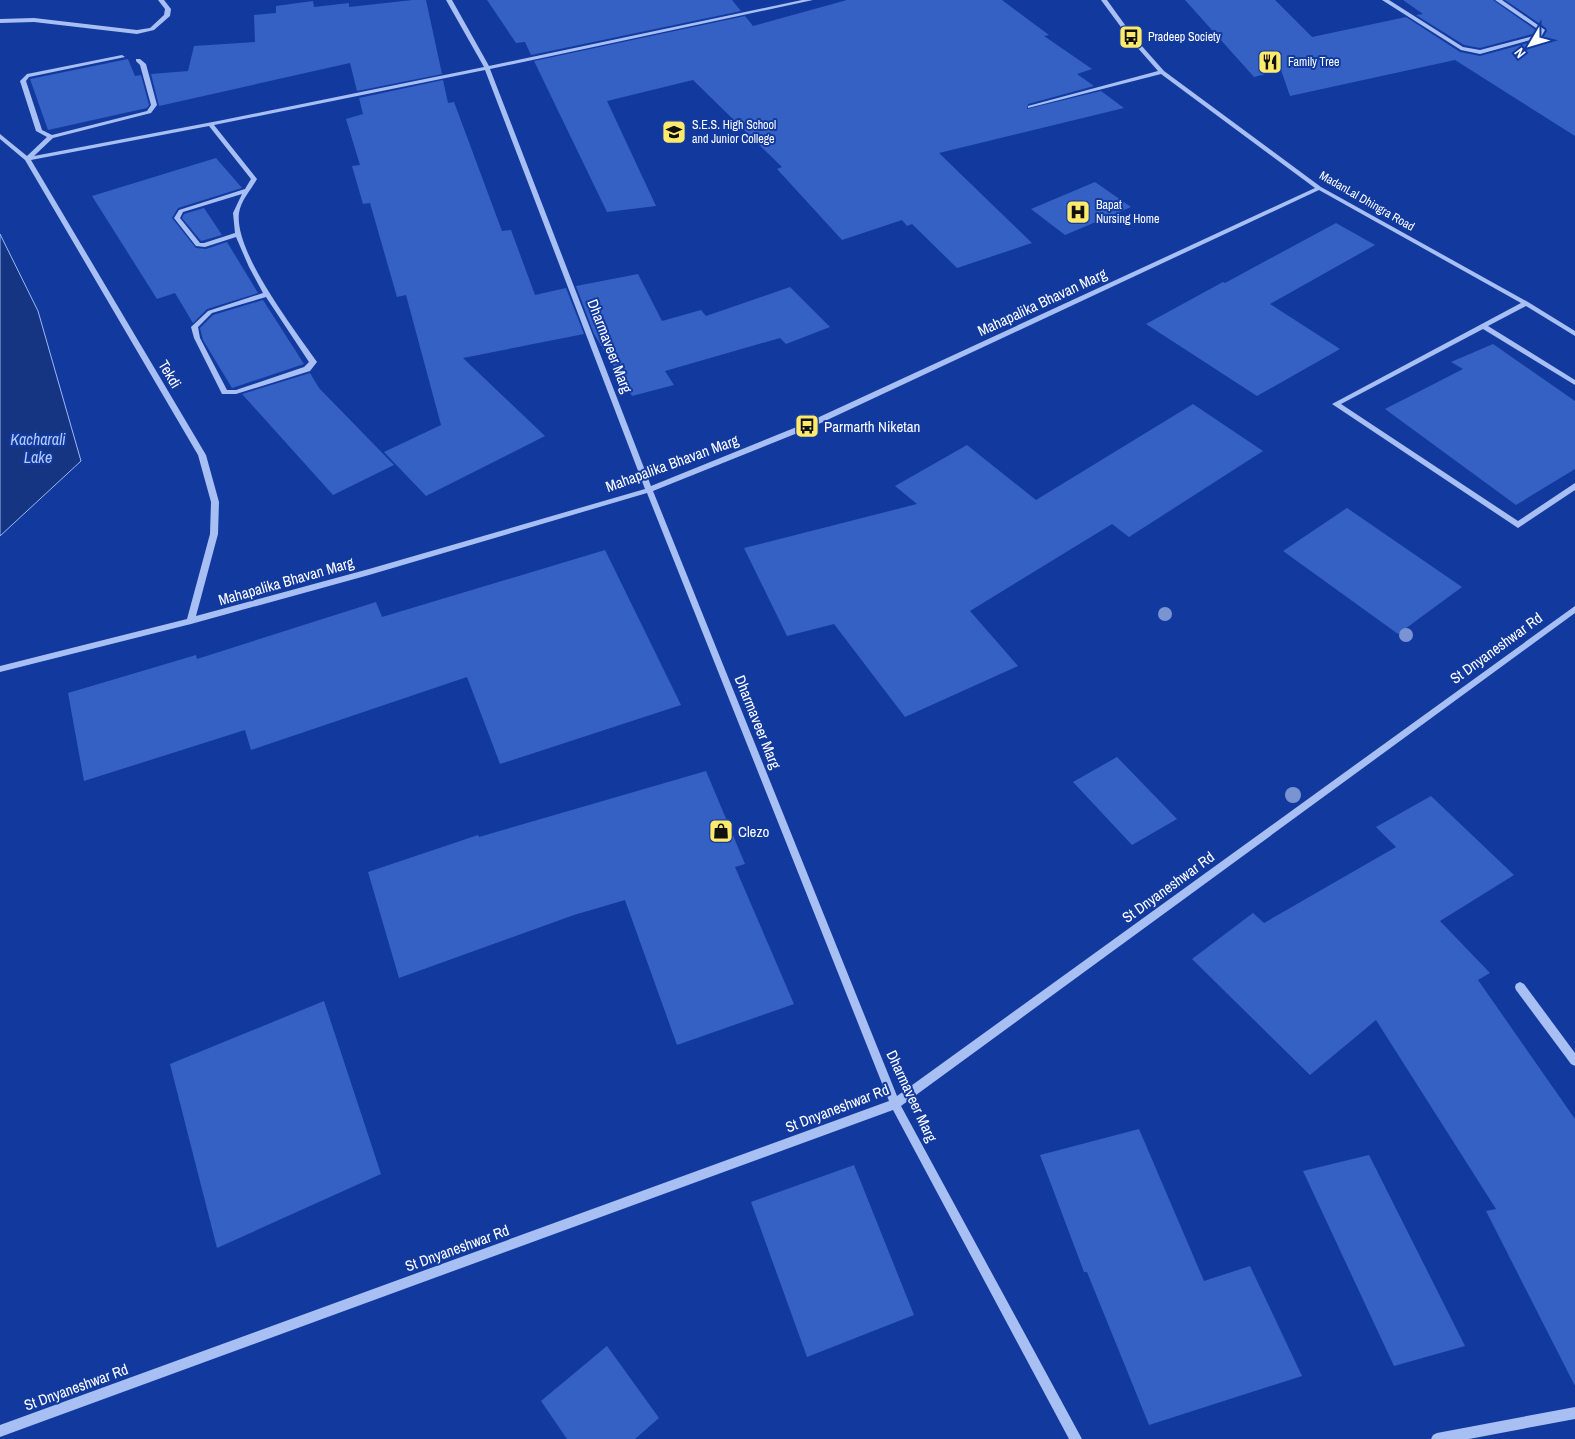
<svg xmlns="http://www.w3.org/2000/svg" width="1575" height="1439" font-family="'Archivo Narrow',sans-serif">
<rect width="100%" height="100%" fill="#123a9e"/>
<polygon fill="#153481" stroke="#9ab7f8" points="0,234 38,311 81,461 0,536"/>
<g fill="#3560c4">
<polygon points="413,0 426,0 442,74 357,91 350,63 159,106 151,74 188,71 194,46 255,42 254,15 276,13 276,6 313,1 314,7 349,3 349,7"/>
<polygon points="487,0 732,0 741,11 531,55 525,42 516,43"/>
<polygon points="847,0 1002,0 1049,35 1044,36 1092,69 1077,74 1094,86 1028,104 1027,109 1101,91 1124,108 939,153 1032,243 957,268 912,224 907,226 902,220 842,240 777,169 782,167 693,80 607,101 656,206 607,212 534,61 745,16 753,26"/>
<polygon points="1185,0 1275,0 1312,37 1406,17 1460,52 1480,56 1542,39 1547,31 1546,28 1505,0 1575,0 1575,136 1455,60 1290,96 1281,70 1254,77"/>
<polygon points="1403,0 1493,0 1537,31 1536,33 1480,48 1464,45 1416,15 1423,14"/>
<polygon points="128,59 135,76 141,75 149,105 147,108 48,130 30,79"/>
<polygon points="443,80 448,103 454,102 502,231 511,230 535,295 566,288 584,334 463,358 545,436 426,496 384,452 441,425 406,295 397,297 370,203 363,204 352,166 360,165 346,119 363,114 359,98"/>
<polygon points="216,158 242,188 178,208 172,218 196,248 206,249 227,242 258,293 207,309 193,323 175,293 157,299 92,196"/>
<polygon points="1095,182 1131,207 1065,235 1031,209"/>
<polygon points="204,208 222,235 201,241 182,218 184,214"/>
<polygon points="1336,223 1375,245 1270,304 1340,349 1257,396 1146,324 1223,282 1225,283"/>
<polygon points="638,274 662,321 701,310 706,316 790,287 830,327 786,344 780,338 665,371 674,385 632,396 594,334 576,286"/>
<polygon points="263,300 304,364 232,388 203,340 200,328 213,315"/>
<polygon points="1493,344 1575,401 1575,469 1516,505 1385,409 1463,369 1451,362"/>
<polygon points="310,373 319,388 394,465 333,495 242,394"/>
<polygon points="1193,404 1263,451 1129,537 1112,524 970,611 1018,666 905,717 834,624 787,636 744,548 917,504 895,486 967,445 1036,500"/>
<polygon points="1347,508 1462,587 1398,634 1283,551"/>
<polygon points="605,550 681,705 500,764 467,677 251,750 245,730 84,781 68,693 196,655 197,659 376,602 382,617"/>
<polygon points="1117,757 1177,819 1132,845 1073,782"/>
<polygon points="706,771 745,864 735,867 794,1004 677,1045 625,900 574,915 399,978 368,872 478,835 479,837"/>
<polygon points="1431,796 1514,875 1440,921 1490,973 1478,980 1575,1119 1575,1386 1486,1211 1496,1209 1376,1020 1310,1075 1192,959 1253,913 1264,923 1396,847 1376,827"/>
<polygon points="324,1001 381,1174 217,1248 170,1064"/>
<polygon points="1139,1129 1204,1281 1250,1266 1302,1376 1149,1425 1087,1272 1084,1272 1040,1155"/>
<polygon points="1369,1155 1465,1346 1394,1366 1303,1171"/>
<polygon points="854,1165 914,1315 807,1357 751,1202"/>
<polygon points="607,1346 659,1418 635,1439 567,1439 541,1401"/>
</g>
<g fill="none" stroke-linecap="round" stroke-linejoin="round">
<g fill="#a8bff4" fill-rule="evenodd">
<polygon points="158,0 164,0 171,9 170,16 154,30 137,34 34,22 0,23 0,19 34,18 137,30 150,28 164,15 165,9"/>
<path d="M446,0H452L489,66L802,0H813L490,69L651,486L804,424L1315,188L1161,74L1028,108V106L1158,71L1129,38L1101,0H1107L1133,36L1164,71L1321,187L1528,302L1575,331V336L1526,306L1488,326L1575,380V385L1483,329L1341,404L1518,521L1575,483V490L1518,528L1332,404L1521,303L1319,190L810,428L653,491L897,1096L1575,606V613L901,1106L1082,1439H1069L893,1110L0,1437V1425L889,1101L647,493L369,575L191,624L0,672V666L187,619L210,534L211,502L198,455L25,160L0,139V134L27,156L47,137L36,131L20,81L27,74L122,55L125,57L29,77L26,81L42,130L52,135L147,111L151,105L140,65L136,61V59H140L146,64L157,105L151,113L53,138L34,156L223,120L484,67ZM485,70L645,489L369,569L196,616L218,534L219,502L206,455L31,160L209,126L251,179L245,189L179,210L174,218L196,246L205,247L236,237L249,267L263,293L208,311L191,327L194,338L222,394H236L310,371L317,362C294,329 234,252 239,213C241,200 251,190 257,179L214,125ZM242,194L233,213L235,233L204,243H200L180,218L183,212ZM266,297L309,362L304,367L236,390H227L200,338L198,327L212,313Z"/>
<polygon points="1382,0 1389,0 1463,47 1480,50 1537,35 1539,30 1495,0 1502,0 1545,30 1541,37 1480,54 1461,50"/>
<polygon points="1520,982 1524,984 1575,1053 1575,1066 1571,1064 1516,990 1515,987 1516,984"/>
<polygon points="1575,1407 1575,1419 1469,1439 1431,1439 1433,1435 1437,1433"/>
</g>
</g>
<g fill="#7a94d3">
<circle cx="1165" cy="614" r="7"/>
<circle cx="1406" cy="635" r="7"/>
<circle cx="1293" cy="795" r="8"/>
</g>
<defs>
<g id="bus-square" transform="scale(1.25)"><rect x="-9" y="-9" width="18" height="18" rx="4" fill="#ffea6b" stroke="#123a9e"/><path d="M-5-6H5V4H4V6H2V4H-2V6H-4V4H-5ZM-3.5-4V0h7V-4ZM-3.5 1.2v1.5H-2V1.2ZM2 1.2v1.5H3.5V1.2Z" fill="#111"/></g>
<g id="restaurant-square" transform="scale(1.25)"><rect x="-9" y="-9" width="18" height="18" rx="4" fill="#ffea6b" stroke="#123a9e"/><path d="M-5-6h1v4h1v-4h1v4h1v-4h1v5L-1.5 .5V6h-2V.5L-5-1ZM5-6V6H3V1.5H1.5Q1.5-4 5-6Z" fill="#111"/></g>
<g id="school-square" transform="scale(1.25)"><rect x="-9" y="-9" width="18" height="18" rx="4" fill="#ffea6b" stroke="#123a9e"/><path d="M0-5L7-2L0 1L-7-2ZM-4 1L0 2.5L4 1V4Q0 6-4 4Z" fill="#111"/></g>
<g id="hospital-square" transform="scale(1.25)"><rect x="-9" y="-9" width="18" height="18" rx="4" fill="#ffea6b" stroke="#123a9e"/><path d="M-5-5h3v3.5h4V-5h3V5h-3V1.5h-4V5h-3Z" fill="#111"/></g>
<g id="shop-square" transform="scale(1.25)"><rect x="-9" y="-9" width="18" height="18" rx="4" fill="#ffea6b" stroke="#123a9e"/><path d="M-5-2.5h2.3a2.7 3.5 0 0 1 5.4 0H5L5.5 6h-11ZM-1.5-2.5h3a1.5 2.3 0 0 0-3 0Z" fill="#111"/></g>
</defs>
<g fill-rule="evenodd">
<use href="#bus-square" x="1131" y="37"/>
<use href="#restaurant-square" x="1270" y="62"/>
<use href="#school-square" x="674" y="132"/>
<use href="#hospital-square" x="1078" y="212"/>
<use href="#bus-square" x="807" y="426"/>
<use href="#shop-square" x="721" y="831"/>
</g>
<g text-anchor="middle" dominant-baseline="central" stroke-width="4" stroke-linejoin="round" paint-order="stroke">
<g font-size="12" fill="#fff" stroke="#123a9e" text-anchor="start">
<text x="1148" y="37">Pradeep Society</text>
<text x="1288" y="62">Family Tree</text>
<text x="692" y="125">S.E.S. High School<tspan x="692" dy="14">and Junior College</tspan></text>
<text x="1096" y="205">Bapat<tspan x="1096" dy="14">Nursing Home</tspan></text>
</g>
<g font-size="12" fill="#fff" stroke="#123a9e">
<text transform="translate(1367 201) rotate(30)">MadanLal Dhingra Road</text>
</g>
<g font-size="15" fill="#fff" stroke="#123a9e">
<text transform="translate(1042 302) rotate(-25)">Mahapalika Bhavan Marg</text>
<text transform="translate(610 346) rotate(69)">Dharmaveer Marg</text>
<text transform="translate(170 374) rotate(59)">Tekdi</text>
<text transform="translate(672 463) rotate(-20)">Mahapalika Bhavan Marg</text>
<text transform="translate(286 581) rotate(-16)">Mahapalika Bhavan Marg</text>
<text transform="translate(1496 648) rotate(-36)">St Dnyaneshwar Rd</text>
<text transform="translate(758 722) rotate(68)">Dharmaveer Marg</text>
<text transform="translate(1168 887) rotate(-36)">St Dnyaneshwar Rd</text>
<text transform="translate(912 1096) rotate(65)">Dharmaveer Marg</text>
<text transform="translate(837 1108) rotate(-21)">St Dnyaneshwar Rd</text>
<text transform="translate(457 1248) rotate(-20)">St Dnyaneshwar Rd</text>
<text transform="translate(76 1387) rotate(-20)">St Dnyaneshwar Rd</text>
</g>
<g font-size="15" fill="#fff" stroke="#123a9e" text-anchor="start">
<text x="824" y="426">Parmarth Niketan</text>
<text x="738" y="831">Clezo</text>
</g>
<g font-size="16" font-style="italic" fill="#b4cafb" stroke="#123a9e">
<text x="38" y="439">Kacharali<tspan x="38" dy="18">Lake</tspan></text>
</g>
</g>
<g transform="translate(1530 45) rotate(232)" stroke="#123a9e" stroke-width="4" paint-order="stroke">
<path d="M0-4L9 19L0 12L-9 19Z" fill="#ffffff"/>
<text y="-8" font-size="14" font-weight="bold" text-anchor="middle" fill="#ffffff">N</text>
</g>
</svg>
